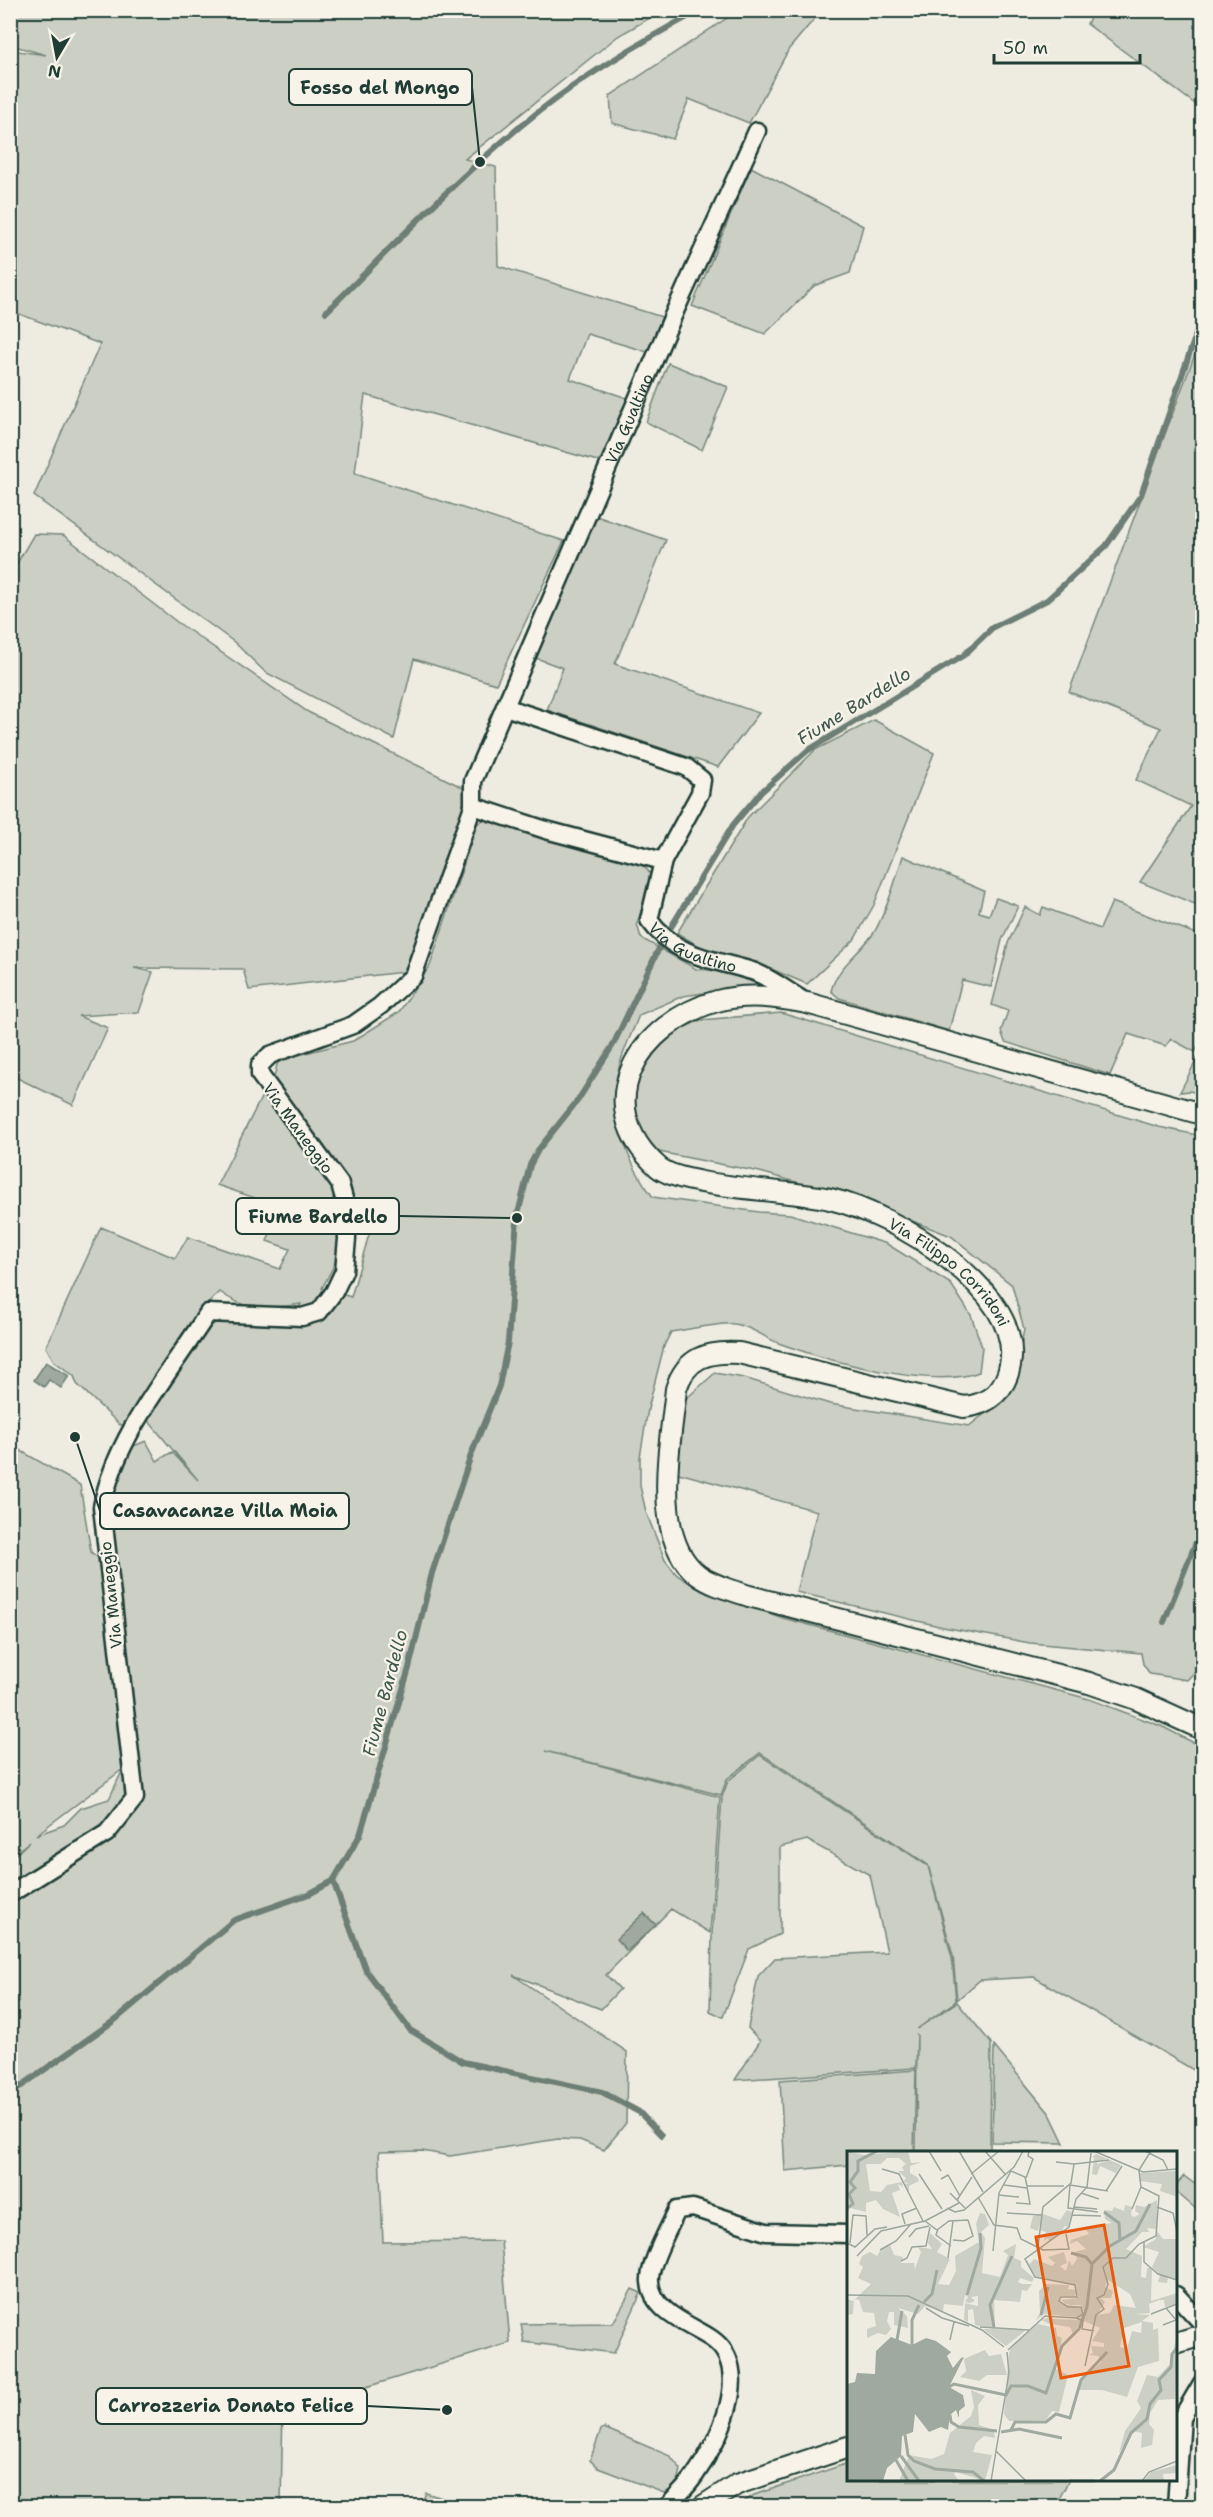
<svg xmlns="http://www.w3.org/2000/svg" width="1213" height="2517" font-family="'Shantell Sans',sans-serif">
<rect width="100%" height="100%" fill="#eeece1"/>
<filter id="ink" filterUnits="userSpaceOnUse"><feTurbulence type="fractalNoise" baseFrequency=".0167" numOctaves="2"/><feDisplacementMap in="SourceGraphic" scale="12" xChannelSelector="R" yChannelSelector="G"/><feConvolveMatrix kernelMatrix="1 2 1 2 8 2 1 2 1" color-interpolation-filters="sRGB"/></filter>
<g filter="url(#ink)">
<g fill="#cccfc4" stroke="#76867c" stroke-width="1.5" fill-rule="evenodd">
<polygon points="739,10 821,11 789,49 749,123 689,99 673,139 612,123 610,96"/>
<polygon points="10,11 662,11 618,36 465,159 496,167 498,266 662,317 648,352 587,334 570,379 630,399 601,462 365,395 355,473 564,541 496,684 414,659 394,739 265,672 234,642 34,496 100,344 11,311 11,50 46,55 11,45"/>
<polygon points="1093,11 1202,11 1202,109 1087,24"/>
<polygon points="751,167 863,226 850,273 814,286 765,334 692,306"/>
<polygon points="1202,335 1202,907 1140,882 1191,806 1136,780 1161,728 1069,692"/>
<polygon points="668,363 728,387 702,450 646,422"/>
<polygon points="596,516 666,540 615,664 759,713 718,767 547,710 563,668 536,658"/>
<path d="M34,534L63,535L177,622L308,712L466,789C460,850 433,918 403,972L249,990L243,969L134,968L153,972L139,1012L78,1016L108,1028L73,1105L11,1075L10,575Z"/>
<polygon points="874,720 934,753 874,905 854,940 807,984 757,963 707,951 677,933 748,817 815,750"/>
<path d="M483,820L577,848L633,859L646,868L652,877L637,924L641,938L696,969L723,971L761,985L683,996L639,1015C632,1034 620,1056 617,1076C610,1118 628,1164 653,1197L759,1212L790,1214L887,1244L951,1284L971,1315L982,1347L979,1372C933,1390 829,1361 781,1344C766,1339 751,1326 735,1324C722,1322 686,1330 671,1332L664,1346L648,1409L640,1457V1486L646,1512L665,1560L677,1575L696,1587L783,1618L1089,1699L1161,1726L1202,1747V2075L1034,1977L980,1980L957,2000L953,1956L928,1865L760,1753L727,1779L721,1795L545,1751L720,1797L710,1933L671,1909L606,1975L620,1989L601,2009L513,1975L627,2052L626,2123L604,2150L580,2140L558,2139L450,2156L422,2151L379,2152L383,2242L501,2241L510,2343L314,2403L283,2407L281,2502L288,2506H11L10,1860L30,1841L11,1856V1445L80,1485L91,1552L117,1573L109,1524L111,1490L131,1447L146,1441L157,1461L172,1452L198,1480L146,1418C163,1390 193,1327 225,1319C240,1316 273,1323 289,1325L301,1304C270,1308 246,1312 220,1292L194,1317L129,1424L120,1425L77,1384L74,1376L54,1361L46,1347L101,1227L175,1258L188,1237L280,1269L290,1249L267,1241L281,1207L217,1185L263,1094L330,1179L335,1193C331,1204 327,1217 314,1220L342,1230L337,1260L322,1288L351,1297L370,1231L371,1205L354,1203L340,1172L273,1082L278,1060L353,1041L399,1012L430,966L477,824ZM123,1769L109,1799L81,1808L64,1825L36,1835Z"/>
<path d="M903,856L984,891L979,912L989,915L996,898L1018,906L1002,940L991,987L962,980L949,1031L839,998L831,991C837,966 862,952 875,931C888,907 895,881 903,856Z"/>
<polygon points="1112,902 1202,936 1202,1038 1195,1052 1171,1039 1166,1046 1128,1034 1110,1075 1005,1042 1001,1031 1008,1011 992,1005 1008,943 1025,907 1040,915 1043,907 1100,929"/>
<polygon points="781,1013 1159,1127 1202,1136 1202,1664 1187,1680 1150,1674 1143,1664 1141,1653 1030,1643 943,1627 796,1592 817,1511 675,1472 680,1445 680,1404 715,1373 744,1378 830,1404 969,1426 997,1404 1017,1368 1024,1329 1012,1285 951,1236 852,1198 760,1172 659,1152 641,1134 634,1096 640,1066 667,1035 701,1020"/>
<polygon points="1202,1049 1202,1095 1190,1091 1180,1092"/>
<polygon points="760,1755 928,1866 952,1958 956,2001 917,2029 957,2002 991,2043 990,2152 916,2151 917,2034 916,2068 735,2080 760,2041 748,2028 758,1976 775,1958 887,1952 870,1875 807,1840 780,1847 780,1934 749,1949 723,2017 710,2011 712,1934 722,1797 728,1781"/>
<polygon points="994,2046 1050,2114 1064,2143 992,2142"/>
<polygon points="916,2070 914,2152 848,2152 848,2165 785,2171 780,2080"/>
<polygon points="1184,2176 1200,2188 1202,2186 1202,2214 1176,2192 1176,2185"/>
<polygon points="632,2289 641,2293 614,2353 524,2342 521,2324 613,2323"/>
<path d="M604,2428L670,2456L681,2469C679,2481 676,2489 664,2493L598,2468L590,2460L601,2430Z"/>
<polygon points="848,2463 848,2480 1069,2480 1055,2506 738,2506 754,2495"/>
<polygon points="426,2493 468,2506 420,2506"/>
</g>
<g fill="#9fa99f" stroke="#6c7e74" stroke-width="1.5">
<polygon points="46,1362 69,1376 61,1388 49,1380 44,1387 34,1380"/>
<polygon points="644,1913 656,1925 627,1951 616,1939"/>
</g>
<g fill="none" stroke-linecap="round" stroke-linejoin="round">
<g stroke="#6c7e74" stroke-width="6">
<path d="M326,312C395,244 462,172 538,112C588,73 644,40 700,10"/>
<polyline points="1164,1622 1202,1527"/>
<polyline points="333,1881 366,1971 410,2030 463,2062 602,2092 639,2112 661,2135"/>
<polyline points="10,2094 115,2020 234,1920 309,1894 333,1881 360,1835 409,1668 432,1573 471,1455 499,1386 508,1342 517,1218 530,1165 538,1150 578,1100 613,1045 662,942 733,825 760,793 807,751 964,655 993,627 1047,600 1106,546 1141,495 1202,317"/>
</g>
<g stroke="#1f3d34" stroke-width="21">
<g id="minor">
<path id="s1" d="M505,707L686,767L702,780L700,793L663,861L649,920C675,957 712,959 752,971C769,977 786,990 801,999"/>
<polyline points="473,806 546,830 663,861"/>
<path id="s2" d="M10,1894L107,1833L135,1798L102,1507C116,1435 169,1374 208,1313L302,1317L319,1312L334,1292L344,1271L347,1239L346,1206L340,1184L260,1075V1065L270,1055L353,1025L380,1006L413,976L473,806V781L676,309L757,131"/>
<polyline points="1176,2295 1202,2323"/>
<path d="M668,2506C677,2496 688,2486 695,2475C718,2443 755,2369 712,2339C692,2325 652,2313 650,2282C648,2265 670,2227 677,2210L693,2208L766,2232L848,2234"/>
<polyline points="1176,2506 1182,2417 1202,2383"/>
</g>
</g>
<g stroke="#1f3d34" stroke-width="24">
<g id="tertiary">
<path id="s3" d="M1202,1114L807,1003C777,997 747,993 717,1001C640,1023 587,1103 658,1167C682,1188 793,1190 830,1199C892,1213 1025,1290 1010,1365C1006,1389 989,1405 964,1407L739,1353C708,1351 686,1357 676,1389C671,1441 650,1538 698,1575C713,1586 732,1590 749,1596L1089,1683L1136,1699L1202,1729"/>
<polyline points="1176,2343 1202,2335"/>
<polyline points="703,2506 737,2484 848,2447"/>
</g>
</g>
<use href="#minor" stroke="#f7f3e8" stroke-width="16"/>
<use href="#tertiary" stroke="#f7f3e8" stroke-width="20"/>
</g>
</g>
<g text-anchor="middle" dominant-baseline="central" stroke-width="4.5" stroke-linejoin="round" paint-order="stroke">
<g font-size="16" fill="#1f3d34" stroke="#f7f3e8">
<text stroke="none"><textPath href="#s2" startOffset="1848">Via Gualtino</textPath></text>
<text stroke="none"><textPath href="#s1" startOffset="416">Via Gualtino</textPath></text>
<text transform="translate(298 1128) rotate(54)">Via Maneggio</text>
<text stroke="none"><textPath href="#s3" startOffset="1042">Via Filippo Corridoni</textPath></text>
<text transform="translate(111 1595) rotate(-96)">Via Maneggio</text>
</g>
<g font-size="18" font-style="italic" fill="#3f584f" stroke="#f7f3e8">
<text transform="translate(854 706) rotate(-32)">Fiume Bardello</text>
<text transform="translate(385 1693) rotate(-75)">Fiume Bardello</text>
</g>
</g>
<g transform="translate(847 2151)">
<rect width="330" height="330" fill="#eeece1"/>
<path d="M0,0L17,4L61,0L64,12L75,11L63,15V22L70,26L72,30L62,35V43L57,33L62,32L56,31L59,27L51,20H57L55,16L59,13L52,7H40L34,13H19L23,40L34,41L40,34L55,31L56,36L51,33L53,39L45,42L53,66L36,58L29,49L19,52V61L3,57L0,63ZM249,3L261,8L250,10V13L263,9L274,14L269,22L253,15L250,24L245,23L247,7L252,8L245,6ZM330,20V53L328,45L313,40L315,33L292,30L293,22ZM310,49V78L300,77L302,81H295L279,98L295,105L294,126L299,127L300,117H305L304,150L330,142V153L318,156L317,149H312L302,153L303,162L288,163L303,164L295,170L306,172V179L311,177L312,210L291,216L280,246L255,239H231L235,229L254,211L251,205L242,204L246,202L244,195L257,196V192L245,190L253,177L230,167L237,161L234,154H220L214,149L231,147L229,134L187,125L179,108L183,113L187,108L205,115L208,112L201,106L217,101L220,112L213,115L219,120L222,109L225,115L230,108L227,101L239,98L230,90L223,93L224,89L242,83L237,76L265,72L258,68L257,59L265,60L267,56L277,60L278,54L285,56L284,64L287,66L293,63L288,60L289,54L297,56ZM261,129L283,143L289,157L267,154L263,162L250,164L258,151L254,147H264L266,140L258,136ZM295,171L294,182L285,180L280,198L273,196L277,177ZM220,59L225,61L221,76L217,75L215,83L202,90L201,87L197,90L199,81L193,79L194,69L191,80L183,77L186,65L196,63L213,69ZM133,62L138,63L142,74L134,81L138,87L135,122L153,126L161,104L156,100L169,93L167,107L174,110V116L187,127L185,131L173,127L171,131L175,133H185L180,140L175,139L173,151L147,149L148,178L128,174L126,158L121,159V171L117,169L118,152L131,155V145L124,146L128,150L123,152L118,151L121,146L118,144L116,155L97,153L96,160L78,155L71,163L51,157L60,165L61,177L47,174V161H42L40,170L44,178L39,184L31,182L20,187V178L29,175L27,162L16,161L12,149L7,148L6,163L0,164V148L6,150L24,133L11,127L16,116L12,113L15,105L23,101L30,105L35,97L43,94L47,104L56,106L54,112H67L68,118L74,101L71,96L85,98L81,92L83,82L95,93L90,101L103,108L91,133L102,134L109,120L108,105L132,91L129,73ZM310,80L316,88H330V129L321,126L320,132L311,131L313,124L305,116L312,101L296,96L309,88ZM199,133L222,134L221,138L230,139L228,145H214L212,151L234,157L236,162L228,166L197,163L189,169L193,162L192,140ZM205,165L206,168L235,169L226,183L223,176L191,171L201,172L194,169ZM191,173L209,177L210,185L215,187L209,218L221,224L212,261L205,260L199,269L162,270L157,263L162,202L165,195ZM136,178H174L178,180L159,195ZM330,184L328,248L311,249L303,262L302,273L307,279L305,294L294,297L295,282L286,280L272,302L278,280L294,257L290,250L300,224L311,226L323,213ZM138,199L142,205L154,203L160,224H140L132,230L113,226L119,220L117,208ZM124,239L138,245L131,254L132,274L147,279L148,287L137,285L129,292L126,301L145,304L138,330L109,321L107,323L112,330H52L62,304L84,308L97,303L103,282L124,265L127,256ZM330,314V322L316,323L317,330H297L304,321Z" fill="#cccfc4" fill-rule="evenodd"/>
<path d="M44,186L65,194L79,187L89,190L104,201L100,205L106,217L114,207L117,206L102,236L116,244L118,255L112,260V267L109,259L103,264L101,279L94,276L82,281L68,263L66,281L55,285L54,305L40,317L36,330H0V233L8,231L10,222L28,223L29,200Z" fill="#9fa99f"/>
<path fill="none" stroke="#9fa99f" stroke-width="3" d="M0,57L6,53L2,43L8,37L3,31L11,20V10L30,0M257,61L272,72L273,89M224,102L239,106L245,113M120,144L134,97L133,82M77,151L85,143L90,119M194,164L201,136M147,176L143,154L165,105M50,189L55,160M65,194V169L72,154M102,236L107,233L159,244L164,235H181L199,242L215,195L232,178L240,156L245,113L263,95L289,80L303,53M103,264L104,271L112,276L150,280M164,279L168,271H199L209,263L223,267L234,229L260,201M154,281L172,278L215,287M58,284L61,304L67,310L88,318L126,321L137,330M54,305L72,330M49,309L61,330M222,330H248M253,330L267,319L284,282L300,268L303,253L314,239L312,229L324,216L325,203L330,197"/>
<path fill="none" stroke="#9ba69c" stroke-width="1.5" d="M82,0L94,20M112,0L136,41M138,0L158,23M247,0L296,21L330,18M298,0L316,9L321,19M209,11L227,13L262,9M35,18L52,23L76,70M292,19L304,0M164,20L178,26L180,35H217M72,23L95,58M124,23L152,0M179,27L186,8L181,5L182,0M94,28L101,24L113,45M157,34L180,37M223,34L221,57L251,61M223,34L261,40M259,40L275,15M103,42L118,57M234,42L252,48M151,44L172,46M131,46L147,74L170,77L174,88L196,99L222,98L219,83M110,49L125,26M169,52L183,53L180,36M227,56L250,58M310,56L326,62L330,81M100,57L108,61L117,59L167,16L176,0M285,58L294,36M160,62L194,64M225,64L254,65M78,70L90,79L102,70L121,69M58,73L55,63L70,57M91,78L89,84L104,95M62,86L69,78L82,75M106,89L117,90L126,85L121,69M297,91V111L311,123L330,129M0,92L8,96L28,78L40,76M3,92L6,64L19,65L20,84M191,95L196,56L224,32L227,13M33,99L49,90L64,73M146,100L152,42L164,20M10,105L34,80L78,70L112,52M101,107L106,70M54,110L60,107L65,96L79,95L83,76M0,144L61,145L135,179L157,196M79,157L95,167L122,175M304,163L330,153M229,167L236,170L235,178L247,180M316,174L329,169L319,157M133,176L182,179M103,189L107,171M161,199L198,165L229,167L236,163L234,156H221L212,150L214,146H230L228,134L188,126L178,108L222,76L229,48L240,36L244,2M238,215L249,164L257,158L250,147L257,144L261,133L256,116L266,107H279L292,93L309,85L312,45L294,36L292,20M149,300L179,330M144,330L162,222L160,201M295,330L302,321L330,310"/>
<path fill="#e8590c" fill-opacity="0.15" stroke="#e8590c" stroke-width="3" d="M257,74L282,215L214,227L189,86Z"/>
<rect width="330" height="330" fill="none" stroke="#1f3d34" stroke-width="3"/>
</g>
<path fill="none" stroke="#1f3d34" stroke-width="2" d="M480 162L472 87M517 1218L399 1216M75 1437L100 1511M447 2410L367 2406"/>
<g fill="#1f3d34" stroke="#f7f3e8" stroke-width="2">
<circle cx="480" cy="162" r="6"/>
<circle cx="517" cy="1218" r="6"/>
<circle cx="75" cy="1437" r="6"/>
<circle cx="447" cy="2410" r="6"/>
</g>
<g fill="#f7f3e8" stroke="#1f3d34" stroke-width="2">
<rect x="289" y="69" width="183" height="36" rx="6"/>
<rect x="236" y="1198" width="163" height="36" rx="6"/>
<rect x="100" y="1493" width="249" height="36" rx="6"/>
<rect x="96" y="2388" width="271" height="36" rx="6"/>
</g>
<g font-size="18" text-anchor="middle" font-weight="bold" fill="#1f3d34">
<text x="380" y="94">Fosso del Mongo</text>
<text x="318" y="1223">Fiume Bardello</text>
<text x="225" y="1517">Casavacanze Villa Moia</text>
<text x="231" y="2412">Carrozzeria Donato Felice</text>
</g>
<rect width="1213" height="2517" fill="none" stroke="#f7f3e8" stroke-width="36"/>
<rect x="18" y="18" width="1177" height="2481" fill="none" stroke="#1f3d34" stroke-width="2" filter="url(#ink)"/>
<g transform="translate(57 57) rotate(190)" stroke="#f7f3e8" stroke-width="4.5" paint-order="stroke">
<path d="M0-4.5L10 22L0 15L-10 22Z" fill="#1f3d34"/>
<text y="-9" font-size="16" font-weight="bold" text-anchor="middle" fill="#1f3d34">N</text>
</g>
<path d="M994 54v9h146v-9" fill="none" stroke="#1f3d34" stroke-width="3"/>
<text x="1003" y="54" font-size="18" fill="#1f3d34" stroke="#f7f3e8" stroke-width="4.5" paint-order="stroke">50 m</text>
</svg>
